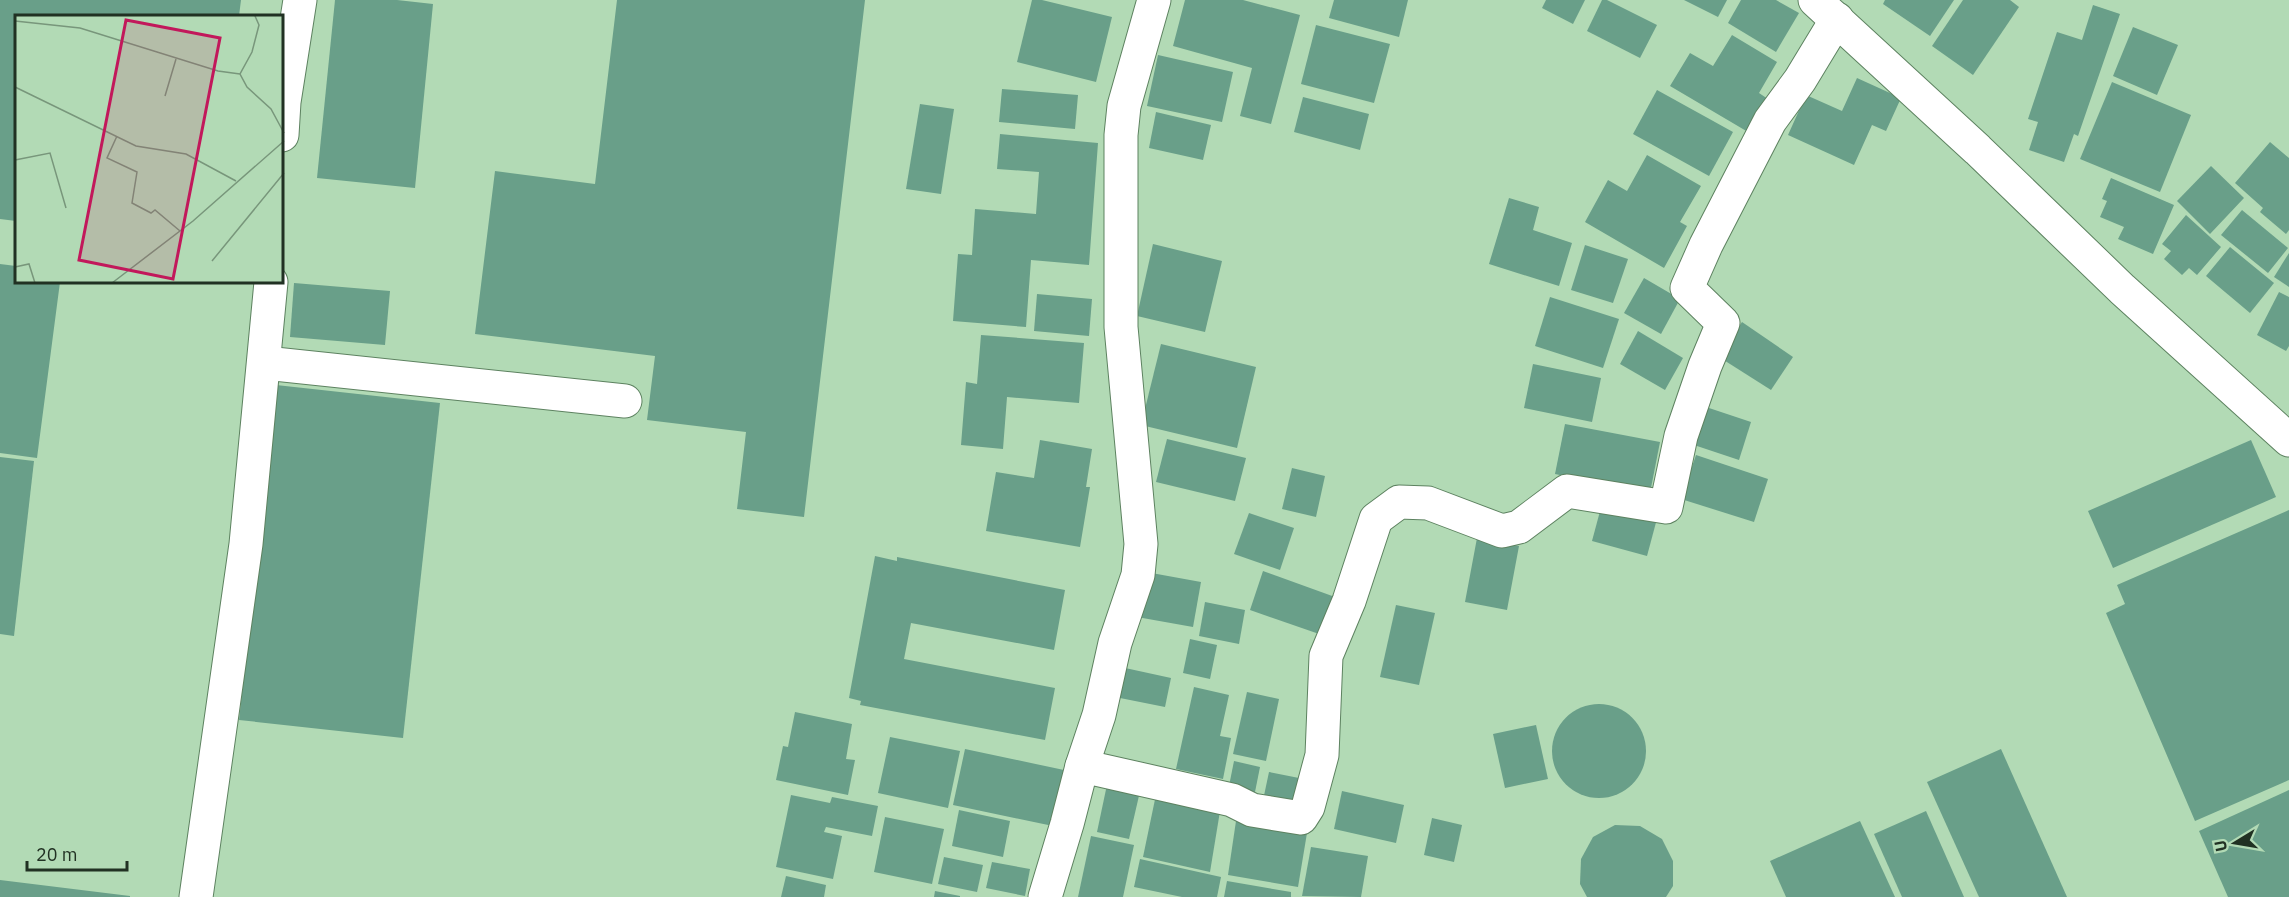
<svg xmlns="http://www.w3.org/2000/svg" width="2289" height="897" font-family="'IBM Plex Sans',sans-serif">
<rect width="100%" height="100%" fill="#b2dab5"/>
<g fill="#699f89">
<polygon points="0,0 241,0 239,16 16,16 16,221 0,219"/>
<polygon points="335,0 397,0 433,4 415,188 317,178"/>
<polygon points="617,0 865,0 804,517 737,509 746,432 647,420 655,356 475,334 495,171 595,184"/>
<polygon points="1032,0 1042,0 1112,17 1096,82 1017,62"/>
<polygon points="1185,0 1243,0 1300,15 1271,124 1240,116 1252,68 1173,46"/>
<polygon points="1334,0 1408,0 1399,37 1329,18"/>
<polygon points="1546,0 1585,0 1573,24 1542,8"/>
<polygon points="1602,0 1607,0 1657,25 1640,58 1587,31"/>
<polygon points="1684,0 1727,0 1718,17"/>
<polygon points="1741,0 1776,0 1799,13 1776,52 1728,23"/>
<polygon points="1885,0 1954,0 1930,36 1883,4"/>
<polygon points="1963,0 2010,0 2019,7 1973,75 1932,46"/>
<polygon points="2093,5 2120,14 2078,136 2074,134 2064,162 2029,150 2038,122 2028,119 2057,32 2082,40"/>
<polygon points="1316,25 1390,44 1374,103 1301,84"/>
<polygon points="2133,27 2178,45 2157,95 2113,76"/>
<polygon points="1732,35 1777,62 1759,93 1768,99 1748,132 1670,86 1690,53 1713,66"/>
<polygon points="1158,55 1233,72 1222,122 1147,106"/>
<polygon points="1857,78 1901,98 1886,131 1872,125 1854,165 1788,135 1806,95 1842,111"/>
<polygon points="2112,82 2191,115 2160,192 2080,159"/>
<polygon points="1002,89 1078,95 1075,129 999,122"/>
<polygon points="1657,90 1733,132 1709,176 1633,134"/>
<polygon points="1303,97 1369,114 1360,150 1294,132"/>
<polygon points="920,104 954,109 941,194 906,189"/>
<polygon points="1156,112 1211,125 1203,160 1149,148"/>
<polygon points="1000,134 1098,143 1089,265 1031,260 1026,327 953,321 958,254 972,255 975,209 1036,214 1039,172 997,169"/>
<polygon points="2270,142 2289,158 2289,230 2286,234 2260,212 2263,208 2235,183"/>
<polygon points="1647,155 1701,186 1680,222 1687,226 1664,268 1585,222 1608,180 1627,191"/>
<polygon points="2211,166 2244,198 2210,234 2177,201"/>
<polygon points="2111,178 2174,205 2153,254 2118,239 2124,227 2100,217 2107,201 2102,199"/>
<polygon points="1509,198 1539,207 1533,230 1572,243 1559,286 1489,264"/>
<polygon points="2242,210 2288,248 2268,273 2221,235"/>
<polygon points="2186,215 2221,247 2197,275 2189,268 2182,275 2164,259 2171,251 2162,244"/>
<polygon points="1153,244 1222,261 1205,332 1137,316"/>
<polygon points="1585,245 1628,259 1613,303 1571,290"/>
<polygon points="2230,247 2274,283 2250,313 2206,276"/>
<polygon points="2289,253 2289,287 2274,277"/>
<polygon points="0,264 16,266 16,282 60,282 37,458 0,453"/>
<polygon points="1644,278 1680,299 1661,334 1624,313"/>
<polygon points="294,283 390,291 385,345 290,337"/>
<polygon points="2279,292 2289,297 2289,346 2286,351 2257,335"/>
<polygon points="1037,294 1092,299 1089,336 1034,331"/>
<polygon points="1550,297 1619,319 1603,368 1535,346"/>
<polygon points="1742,322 1793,357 1771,390 1719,357"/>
<polygon points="1638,331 1683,358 1665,390 1620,364"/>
<polygon points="981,335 1084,343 1079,403 1007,397 1003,449 961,445 966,382 977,384"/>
<polygon points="1161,344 1256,367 1237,448 1141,425"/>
<polygon points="1533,364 1601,378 1592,422 1524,408"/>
<polygon points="276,385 440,403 403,738 239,720"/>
<polygon points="1700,405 1751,422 1739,460 1688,443"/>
<polygon points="1565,424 1660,442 1650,493 1555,474"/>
<polygon points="1167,439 1246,458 1235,501 1156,482"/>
<polygon points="1040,440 1092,449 1086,487 1090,487 1080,547 986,531 996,472 1034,478"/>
<polygon points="2251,440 2276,497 2113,568 2088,511"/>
<polygon points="1696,455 1768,479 1754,522 1681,499"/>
<polygon points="0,457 34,461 14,636 0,634"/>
<polygon points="1292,468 1325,476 1316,517 1282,509"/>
<polygon points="1603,500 1658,515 1647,556 1592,541"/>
<polygon points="2289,510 2289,780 2195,821 2106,613 2125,604 2117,585"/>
<polygon points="1249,513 1294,528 1280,570 1234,554"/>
<polygon points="1477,538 1519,546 1507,610 1465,602"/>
<polygon points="875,556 897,561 897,557 1065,590 1054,650 911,623 904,659 1055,688 1045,740 860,705 861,701 849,698"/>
<polygon points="1263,571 1335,597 1322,635 1250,610"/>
<polygon points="1146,572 1201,582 1193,627 1137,617"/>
<polygon points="1205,602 1245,610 1239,644 1199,636"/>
<polygon points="1396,605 1435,613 1419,685 1380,677"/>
<polygon points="1190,639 1217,645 1210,679 1183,673"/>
<polygon points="1116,666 1171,678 1165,707 1110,696"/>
<polygon points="1194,687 1229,695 1220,736 1231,738 1223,779 1176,769"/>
<polygon points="1247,692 1279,699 1266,761 1233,754"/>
<circle cx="1599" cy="751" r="47"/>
<polygon points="795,712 852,724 846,759 855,760 848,795 776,780 783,746 788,747"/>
<polygon points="1536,725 1548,779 1505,788 1493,734"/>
<polygon points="890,737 960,751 948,808 878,793"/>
<polygon points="965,749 1064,770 1053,826 953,805"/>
<polygon points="2001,749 2067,897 1979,897 1927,782"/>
<polygon points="1234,761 1260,767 1254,797 1228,791"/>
<polygon points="1269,772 1299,778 1291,812 1262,805"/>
<polygon points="1108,780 1141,787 1129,839 1097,832"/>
<polygon points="1158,785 1222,799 1210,872 1143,857"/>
<polygon points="2289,790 2289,897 2228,897 2199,831"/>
<polygon points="1342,791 1404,805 1396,843 1334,829"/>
<polygon points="791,795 830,803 832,797 878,806 872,836 826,827 824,832 842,836 833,879 776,867"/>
<polygon points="959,810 1010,821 1003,857 952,846"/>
<polygon points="1926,811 1964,897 1902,897 1874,834"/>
<polygon points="885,817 944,829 932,884 874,872"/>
<polygon points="1432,818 1462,825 1454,862 1424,855"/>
<polygon points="1236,821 1307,833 1298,887 1228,875"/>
<polygon points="1860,821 1895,897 1786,897 1770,861"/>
<polygon points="1615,825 1640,826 1662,839 1673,861 1673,886 1666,897 1587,897 1580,884 1581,859 1593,837"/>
<polygon points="1091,836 1134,845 1123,897 1078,897"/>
<polygon points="1311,847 1368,856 1361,897 1302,896"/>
<polygon points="944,857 983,865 977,892 938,884"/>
<polygon points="1140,859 1221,877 1217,897 1182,897 1134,887"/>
<polygon points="992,862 1030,869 1025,896 986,888"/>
<polygon points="786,876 826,885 824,897 781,897"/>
<polygon points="0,880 130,896 130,897 0,897"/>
<polygon points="1227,881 1291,892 1291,897 1224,897"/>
<polygon points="935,891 960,896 960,897 934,897"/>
</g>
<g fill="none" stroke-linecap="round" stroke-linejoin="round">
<g stroke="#5d8260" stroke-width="35">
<g id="minor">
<polyline points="1815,0 1978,150 2122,289 2289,440"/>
<polyline points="282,135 284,102 300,0"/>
<polyline points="265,363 625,401"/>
<polyline points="1082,766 1232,800 1252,810 1301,818 1308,807 1322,755 1326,656 1349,601 1376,519 1399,502 1428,503 1502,531 1519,527 1567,491 1666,507 1681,436 1705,366 1723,323 1687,288 1706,245 1770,121 1800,80 1837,19"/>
<polyline points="196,897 246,544 271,282"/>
<polyline points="1045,897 1067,824 1082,766 1099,715 1115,643 1138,575 1141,544 1121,327 1121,135 1124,106 1154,0"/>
</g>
</g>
<use href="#minor" stroke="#fff" stroke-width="33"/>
</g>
<g transform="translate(15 15)">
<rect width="268" height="268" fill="#b2dab5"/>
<path fill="none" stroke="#78967b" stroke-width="1.5" d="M240,1L244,10L237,37L225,59L232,72L256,94L269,118M0,6L65,13L203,56L225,59M0,72L121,131L171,139L221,166M150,81L161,44M102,121L92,143L122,157L117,188L136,198L140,195L165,216M0,145L35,138L51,193M197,246L269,158M0,252L14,249L20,268M97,268L178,206L269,126"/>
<path fill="#c2185b" fill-opacity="0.15" stroke="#c2185b" stroke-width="3" d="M111,5L205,23L158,264L64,245Z"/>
<rect width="268" height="268" fill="none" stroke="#213123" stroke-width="3"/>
</g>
<g transform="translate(2235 843) rotate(259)" stroke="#b2dab5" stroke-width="4.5" paint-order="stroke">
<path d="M0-4.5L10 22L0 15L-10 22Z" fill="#213123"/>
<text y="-9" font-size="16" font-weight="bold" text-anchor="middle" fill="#213123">U</text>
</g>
<path d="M27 861v9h100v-9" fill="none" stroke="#213123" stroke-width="3"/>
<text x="36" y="861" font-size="18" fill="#213123" stroke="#b2dab5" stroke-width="4.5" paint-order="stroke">20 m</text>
</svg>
